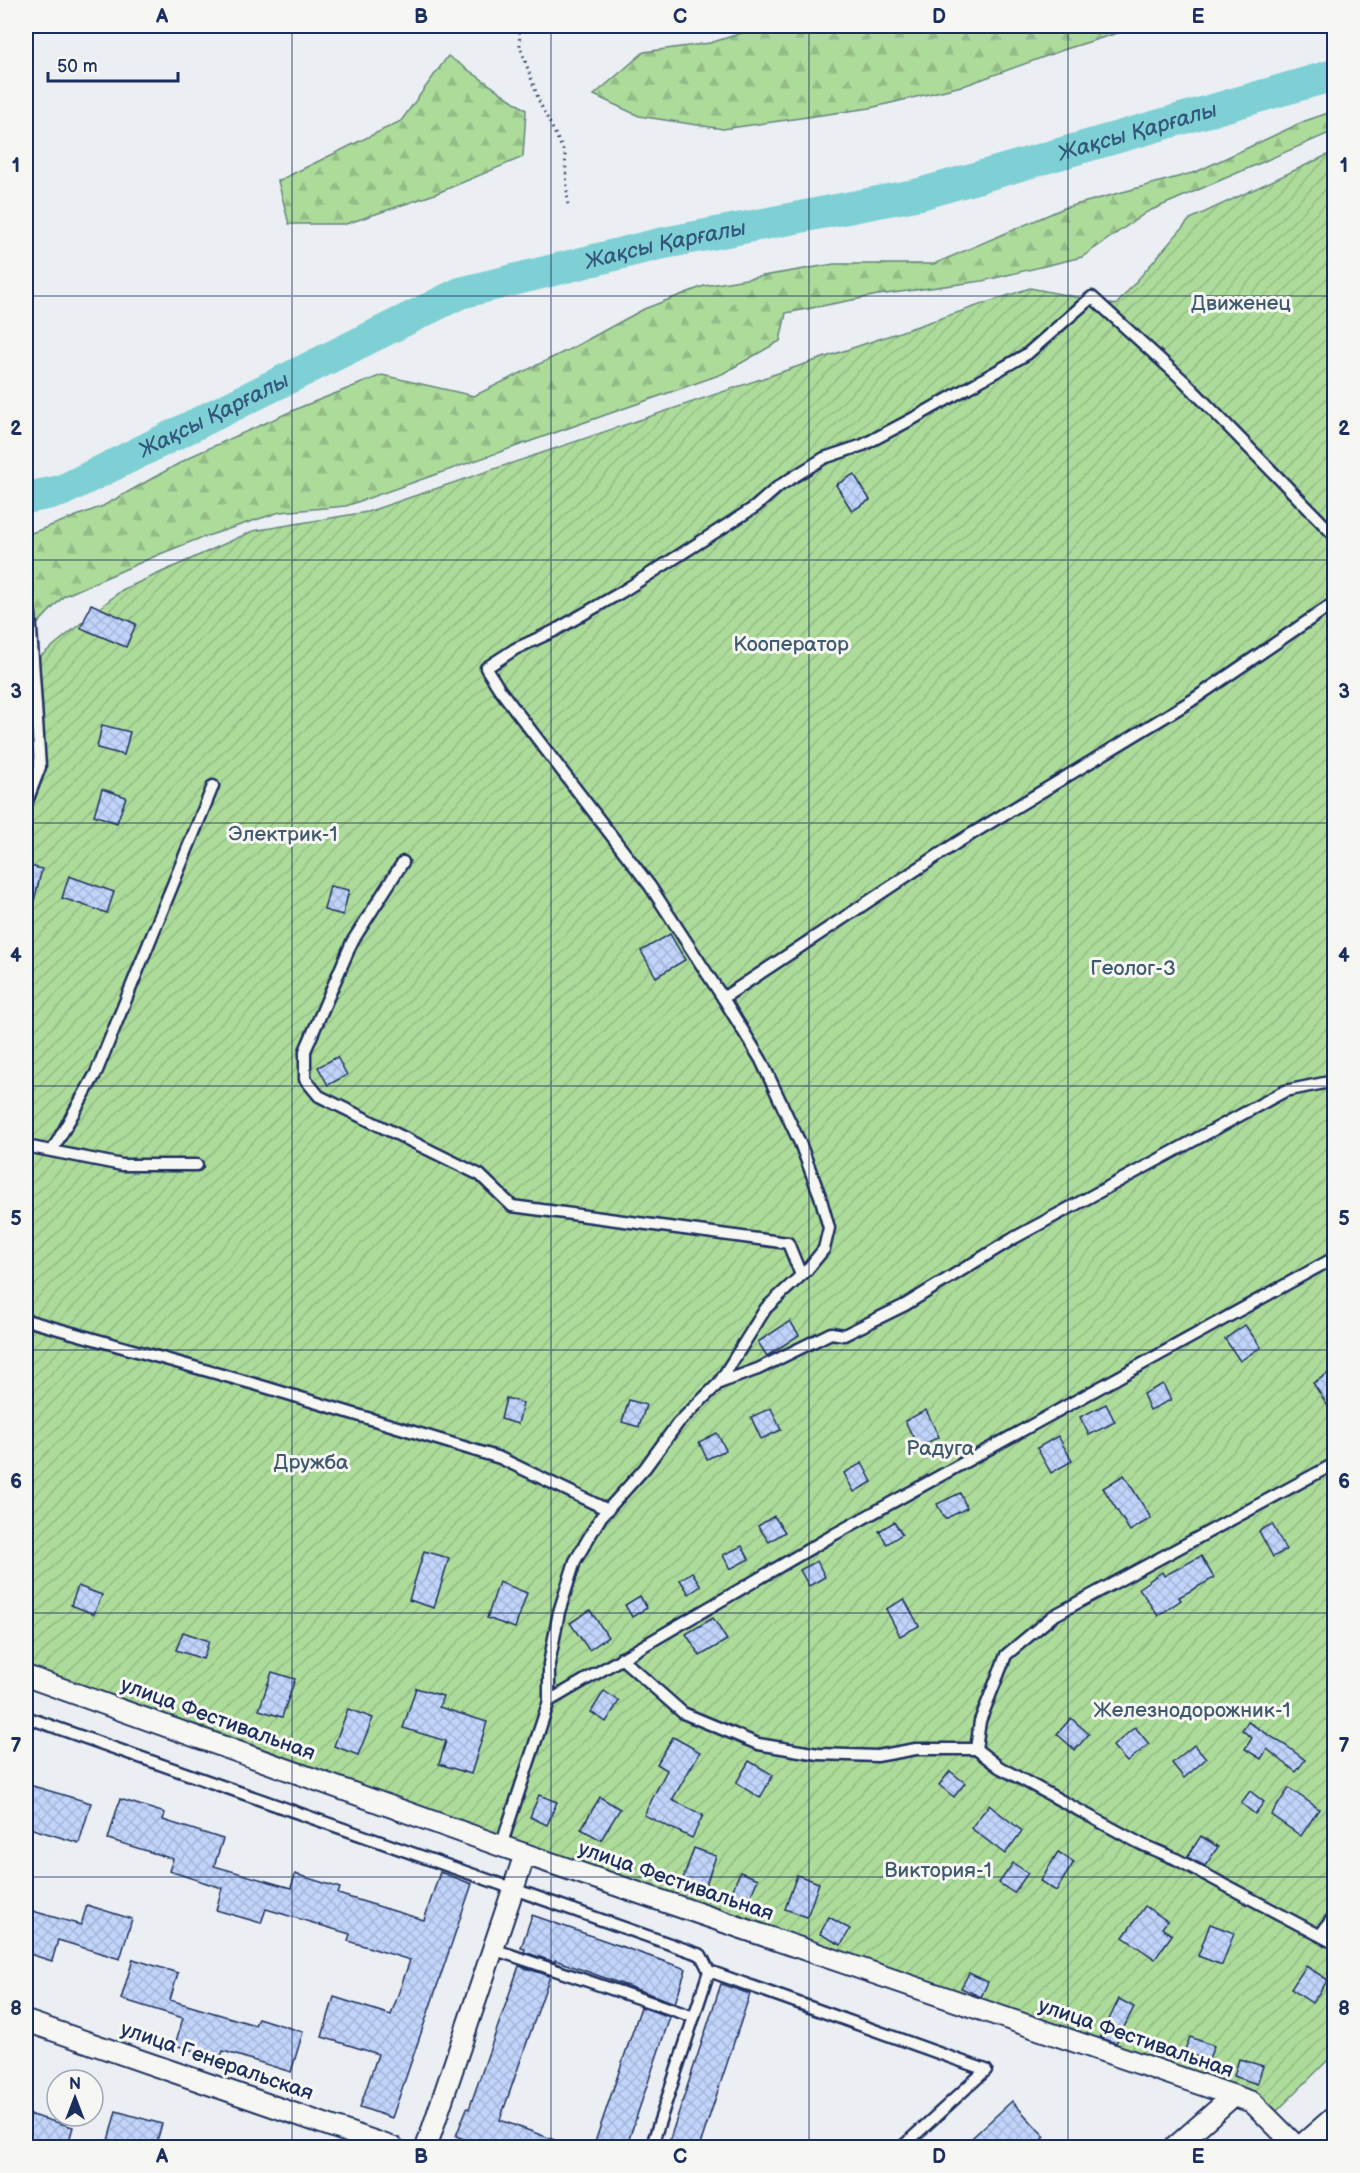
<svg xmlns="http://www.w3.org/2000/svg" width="1360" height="2173" font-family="'Balsamiq Sans',sans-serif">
<defs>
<pattern id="forest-firs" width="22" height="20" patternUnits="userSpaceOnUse" patternTransform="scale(1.5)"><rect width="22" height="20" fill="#addb9a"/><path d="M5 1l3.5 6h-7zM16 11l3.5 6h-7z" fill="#94bc87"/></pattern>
<pattern id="garden-furrows" width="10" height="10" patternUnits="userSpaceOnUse" patternTransform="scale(1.5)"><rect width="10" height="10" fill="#addb9a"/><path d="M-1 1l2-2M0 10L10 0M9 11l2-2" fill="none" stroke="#94bc87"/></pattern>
<pattern id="building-cross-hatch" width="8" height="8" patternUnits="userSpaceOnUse" patternTransform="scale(1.5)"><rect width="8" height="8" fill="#c1d4f9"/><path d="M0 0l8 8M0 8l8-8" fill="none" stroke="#a5b6d8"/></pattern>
</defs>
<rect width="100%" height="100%" fill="#ebeff3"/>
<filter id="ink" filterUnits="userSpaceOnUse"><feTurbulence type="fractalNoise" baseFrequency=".0167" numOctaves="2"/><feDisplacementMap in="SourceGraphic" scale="12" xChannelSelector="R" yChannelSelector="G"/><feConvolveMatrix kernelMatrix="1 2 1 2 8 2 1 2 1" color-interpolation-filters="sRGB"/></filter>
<g filter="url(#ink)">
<g fill="url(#forest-firs)" stroke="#64857c" stroke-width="1.5">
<polygon points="764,26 1140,26 1066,49 966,85 870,108 723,129 639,116 594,95 644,52 710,43"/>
<polygon points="448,56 526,110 523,157 435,194 346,224 289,224 278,181 401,121"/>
<polygon points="1334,111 1334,131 1147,212 1082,257 982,281 878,295 786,313 780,341 722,374 346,506 280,512 198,539 160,554 64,596 26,636 26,535 103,506 194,455 301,407 382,375 474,396 574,347 644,309 704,286 834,264 934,264 1064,208 1196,172 1305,121"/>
</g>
<polygon fill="url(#garden-furrows)" stroke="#64857c" stroke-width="1.5" points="1334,152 1334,2054 1269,2119 1252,2102 26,1671 26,668 122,590 253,531 367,512 1030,288 1116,305 1190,219"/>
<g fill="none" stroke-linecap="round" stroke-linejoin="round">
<path stroke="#7ed0d5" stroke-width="32" id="s1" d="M26,498L61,491L460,293L659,244L920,194L1334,75"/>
</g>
<g fill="url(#building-cross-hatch)" stroke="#1b2f5e" stroke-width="1.5">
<polygon points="854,474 870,500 852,511 836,485"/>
<polygon points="91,604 136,624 126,647 81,628"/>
<polygon points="102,725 130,732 124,755 97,748"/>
<polygon points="102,789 126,797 117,823 94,815"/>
<polygon points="26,865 42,869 31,913 26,913"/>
<polygon points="69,876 114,892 107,913 62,898"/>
<polygon points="330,886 349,890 343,915 324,910"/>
<polygon points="670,934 685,960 656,977 641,951"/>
<polygon points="337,1057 347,1075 328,1085 318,1067"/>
<polygon points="790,1321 799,1335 767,1356 758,1342"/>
<polygon points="1245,1325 1261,1347 1240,1361 1225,1339"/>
<polygon points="1335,1369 1335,1417 1313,1383"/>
<polygon points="1163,1384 1171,1400 1150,1410 1143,1394"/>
<polygon points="506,1398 523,1403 518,1424 501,1419"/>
<polygon points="629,1400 646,1405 639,1427 622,1422"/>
<polygon points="1106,1404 1115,1422 1089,1435 1080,1417"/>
<polygon points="771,1408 781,1430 761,1439 751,1417"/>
<polygon points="926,1410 939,1437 918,1447 905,1421"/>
<polygon points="717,1433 726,1450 707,1459 699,1442"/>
<polygon points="1058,1436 1072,1461 1051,1473 1037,1448"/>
<polygon points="862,1463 872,1482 854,1492 844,1473"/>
<polygon points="1124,1475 1151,1518 1130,1531 1103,1488"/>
<polygon points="960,1493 967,1508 945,1519 937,1504"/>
<polygon points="774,1516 785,1532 769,1542 758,1526"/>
<polygon points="894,1522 902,1534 887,1544 879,1531"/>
<polygon points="1272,1524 1286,1550 1273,1557 1259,1531"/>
<polygon points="742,1546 749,1559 730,1569 723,1555"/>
<polygon points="424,1551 449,1558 434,1608 409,1600"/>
<polygon points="1201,1556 1214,1578 1179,1597 1181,1600 1158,1616 1139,1588 1162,1572 1164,1576"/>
<polygon points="817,1561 825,1577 809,1586 800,1570"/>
<polygon points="692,1572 701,1586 689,1594 680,1580"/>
<polygon points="499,1582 527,1593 515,1628 487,1618"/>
<polygon points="78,1586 102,1595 94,1614 71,1605"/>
<polygon points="640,1596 647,1608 632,1617 625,1605"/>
<polygon points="904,1599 919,1626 900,1636 886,1609"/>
<polygon points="590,1610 608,1637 589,1650 570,1623"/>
<polygon points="713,1618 727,1640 700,1656 686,1634"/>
<polygon points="183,1632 209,1641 203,1659 176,1650"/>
<polygon points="272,1672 295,1679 282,1717 259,1710"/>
<polygon points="416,1688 443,1696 439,1707 487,1722 471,1774 439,1764 446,1741 403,1728"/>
<polygon points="604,1691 619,1701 606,1722 591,1712"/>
<polygon points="348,1709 373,1718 358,1755 334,1746"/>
<polygon points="1071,1718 1089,1734 1075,1750 1057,1734"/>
<polygon points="1248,1722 1288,1747 1305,1760 1296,1772 1267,1749 1261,1759 1245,1749 1252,1738 1242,1730"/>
<polygon points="1135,1727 1149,1744 1127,1762 1113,1746"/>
<polygon points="673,1737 700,1752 672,1800 703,1815 692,1838 644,1815 667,1770 657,1764"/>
<polygon points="1194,1745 1206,1759 1184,1778 1172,1763"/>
<polygon points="749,1761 773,1775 760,1798 736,1783"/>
<polygon points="950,1771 965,1783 954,1797 939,1785"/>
<polygon points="26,1784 91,1803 79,1843 26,1827"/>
<polygon points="1289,1788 1319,1809 1301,1836 1271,1815"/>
<polygon points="1250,1791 1264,1802 1255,1814 1241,1803"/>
<polygon points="539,1795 557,1802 547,1825 530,1817"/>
<polygon points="600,1797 620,1809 601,1840 581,1829"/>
<polygon points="120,1799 165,1813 163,1820 223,1839 214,1866 291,1888 295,1874 340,1888 338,1894 424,1920 440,1872 472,1884 392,2118 360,2107 378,2054 322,2037 334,1997 391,2015 410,1960 348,1941 350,1934 266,1909 261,1923 216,1910 222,1888 169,1871 173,1859 108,1839"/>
<polygon points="989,1805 1022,1831 1005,1854 971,1828"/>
<polygon points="1201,1836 1218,1847 1205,1866 1187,1857"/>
<polygon points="694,1848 716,1856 704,1890 682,1882"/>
<polygon points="1058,1852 1074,1862 1056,1891 1040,1881"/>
<polygon points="1013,1863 1028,1873 1014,1893 999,1883"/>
<polygon points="740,1872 758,1879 748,1902 731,1894"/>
<polygon points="797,1875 819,1883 807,1917 785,1909"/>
<polygon points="87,1905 132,1919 120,1959 58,1940 52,1961 26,1953 26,1909 81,1925"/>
<polygon points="1145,1906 1167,1921 1162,1928 1172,1935 1155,1959 1123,1937"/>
<polygon points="532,1915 686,1969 675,2003 555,1960 555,1962 524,1952 525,1949 521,1948"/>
<polygon points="829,1917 850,1929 841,1945 820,1934"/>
<polygon points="1210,1924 1234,1933 1222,1965 1198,1956"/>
<polygon points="133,1959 178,1973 170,2000 255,2025 258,2018 303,2032 291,2072 223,2051 220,2059 175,2045 183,2018 121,1999"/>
<polygon points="519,1966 550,1976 500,2120 571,2146 571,2148 488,2148 456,2136 467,2108 469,2109"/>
<polygon points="1306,1966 1328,1980 1312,2003 1291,1989"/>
<polygon points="969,1973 988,1982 981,1997 961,1988"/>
<polygon points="721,1984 750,1994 699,2148 667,2148"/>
<polygon points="1119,1999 1134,2007 1116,2043 1100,2038"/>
<polygon points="641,2007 670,2017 626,2148 593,2148"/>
<polygon points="1190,2037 1214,2046 1208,2061 1184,2052"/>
<polygon points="1239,2059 1263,2066 1257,2084 1234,2076"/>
<polygon points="1012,2101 1045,2137 1034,2148 961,2148"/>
<polygon points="116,2111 162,2124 155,2148 106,2148"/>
<polygon points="28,2114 73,2127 67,2148 26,2148 26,2121"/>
</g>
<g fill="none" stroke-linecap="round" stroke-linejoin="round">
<g stroke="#1b2f5e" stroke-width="15">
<g id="service">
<polyline points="26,804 40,767 30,614"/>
<polyline points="403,862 352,942 305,1051 305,1079 319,1096 480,1175 512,1206 788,1243 801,1275"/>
<polyline points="723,998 955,844 1191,701 1334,603"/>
<polyline points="26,1146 122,1165 197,1165"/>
<polyline points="52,1151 96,1073 213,786"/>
<polyline points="26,1320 258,1385 500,1458 608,1510"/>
<polyline points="719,1383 758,1369 831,1333 844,1335 905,1305 1014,1238 1285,1091 1334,1081"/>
<polyline points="1334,1464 1053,1616 1006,1655 980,1721 976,1749 999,1767 1141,1844 1176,1859 1334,1943"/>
<polyline points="621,1658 683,1713 758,1744 818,1754 877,1756 916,1749 976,1749"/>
<polyline points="549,1701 549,1664 559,1612 575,1561 601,1517 645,1468 678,1423 719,1383 766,1308 807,1270 824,1249 829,1228 820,1196 800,1143 761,1060 723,998 650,886 500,690 486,668 515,649 554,631 620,593 755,507 779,486 824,458 863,445 916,417 1027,354 1092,297 1185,382 1334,535"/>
<polyline points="26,1717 701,1955 709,1971 986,2070 901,2148"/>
<polyline points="501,1846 549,1701 835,1534 1334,1258"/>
<polyline points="1321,1934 1334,1916"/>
<polyline points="493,1949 694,2017"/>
<polyline points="651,2148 709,1971"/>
</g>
</g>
<g stroke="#1b2f5e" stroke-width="24">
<g id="minor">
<polyline points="26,1676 501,1846 1252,2102 1298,2148"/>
<polyline points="26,2021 394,2148"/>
<polyline points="426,2148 525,1854"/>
<polyline points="1174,2148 1233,2096"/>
</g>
</g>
<g stroke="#1b2f5e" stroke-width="30">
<polyline id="tertiary" points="1303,2148 1334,2121"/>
</g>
<polyline stroke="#1b2f5e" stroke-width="3" stroke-dasharray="1.5 4.5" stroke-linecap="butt" points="519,26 520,46 539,101 565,154 568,206"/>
<use href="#service" stroke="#f6f6f2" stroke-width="10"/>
<use href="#minor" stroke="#f6f6f2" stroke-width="20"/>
<use href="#tertiary" stroke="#f6f6f2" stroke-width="26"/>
</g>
</g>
<path fill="none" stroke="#1b2f5e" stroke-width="1.5" stroke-opacity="0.55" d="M292,26V2148M551,26V2148M809,26V2148M1068,26V2148M26,296H1334M26,560H1334M26,823H1334M26,1086H1334M26,1350H1334M26,1613H1334M26,1877H1334"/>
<g text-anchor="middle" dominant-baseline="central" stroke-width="6" stroke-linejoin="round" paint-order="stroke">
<g font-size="21" fill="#405a6d" stroke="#f6f6f2">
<text x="1241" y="303">Движенец</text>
<text x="791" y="644">Кооператор</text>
<text x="283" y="834">Электрик-1</text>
<text x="1133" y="968">Геолог-3</text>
<text x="940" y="1448">Радуга</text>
<text x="311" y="1462">Дружба</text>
<text x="1192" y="1710">Железнодорожник-1</text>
<text x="938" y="1870">Виктория-1</text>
</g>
<g font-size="21" fill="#1b2f5e" stroke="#f6f6f2">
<text transform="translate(218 1719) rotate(20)">улица Фестивальная</text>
<text transform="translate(676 1881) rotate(19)">улица Фестивальная</text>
<text transform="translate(1136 2038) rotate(19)">улица Фестивальная</text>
<text transform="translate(217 2061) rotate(19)">улица Генеральская</text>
</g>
<g font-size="22" font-style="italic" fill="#34577c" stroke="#f6f6f2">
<text stroke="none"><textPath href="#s1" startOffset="1178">Жақсы Қарғалы</textPath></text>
<text stroke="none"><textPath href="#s1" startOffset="692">Жақсы Қарғалы</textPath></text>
<text stroke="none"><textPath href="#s1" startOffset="206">Жақсы Қарғалы</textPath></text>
</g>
</g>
<rect width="1360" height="2173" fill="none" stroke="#f6f6f2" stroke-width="66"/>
<g transform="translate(75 2098)"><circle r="28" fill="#f6f6f2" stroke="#9ea6b7" stroke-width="1.5"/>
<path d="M0-4.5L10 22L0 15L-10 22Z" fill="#1b2f5e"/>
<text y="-9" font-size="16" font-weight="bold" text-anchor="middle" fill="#1b2f5e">N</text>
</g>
<path d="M48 72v9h130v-9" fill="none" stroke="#1b2f5e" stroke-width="3"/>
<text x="57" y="72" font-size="18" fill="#1b2f5e" stroke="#f6f6f2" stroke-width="4.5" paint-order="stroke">50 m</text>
<rect x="33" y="33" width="1294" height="2107" fill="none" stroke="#1b2f5e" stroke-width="2"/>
<g font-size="20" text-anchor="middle" font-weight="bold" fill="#1b2f5e">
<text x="162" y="23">A</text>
<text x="421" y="23">B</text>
<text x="680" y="23">C</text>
<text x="939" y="23">D</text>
<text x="1198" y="23">E</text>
<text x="16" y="172">1</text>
<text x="1344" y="172">1</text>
<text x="16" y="435">2</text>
<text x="1344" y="435">2</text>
<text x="16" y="698">3</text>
<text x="1344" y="698">3</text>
<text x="16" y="962">4</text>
<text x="1344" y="962">4</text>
<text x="16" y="1225">5</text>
<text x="1344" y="1225">5</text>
<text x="16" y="1488">6</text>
<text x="1344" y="1488">6</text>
<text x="16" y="1752">7</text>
<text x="1344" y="1752">7</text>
<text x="16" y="2015">8</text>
<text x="1344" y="2015">8</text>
<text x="162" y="2163">A</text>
<text x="421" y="2163">B</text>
<text x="680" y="2163">C</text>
<text x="939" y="2163">D</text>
<text x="1198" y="2163">E</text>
</g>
</svg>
